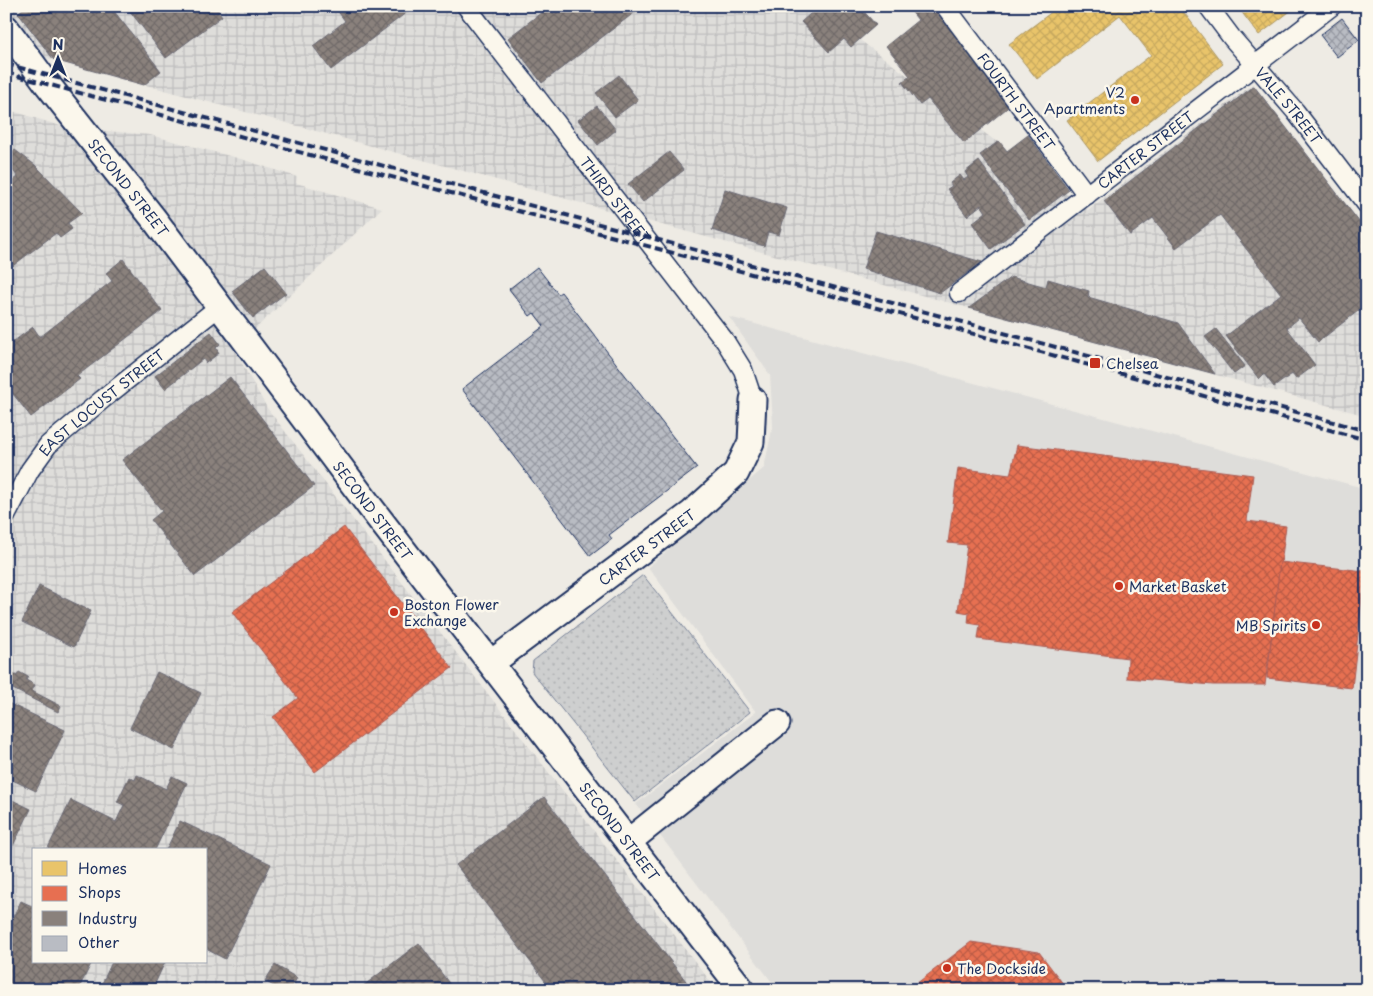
<svg xmlns="http://www.w3.org/2000/svg" width="1373" height="996" font-family="'Playpen Sans',sans-serif">
<defs>
<pattern id="industrial-grid" width="8" height="8" patternUnits="userSpaceOnUse" patternTransform="scale(1.25)"><rect width="8" height="8" fill="#deddda"/><path d="M0 4h8M4 0v8" fill="none" stroke="#bebebe"/></pattern>
<pattern id="green-dots" width="8" height="8" patternUnits="userSpaceOnUse" patternTransform="scale(1.25)"><rect width="8" height="8" fill="#cecfcf"/><path d="M2 2h.1M6 6h.1" fill="none" stroke="#b0b2b4" stroke-width="1.8" stroke-linecap="round"/></pattern>
<pattern id="homes-cross-hatch" width="8" height="8" patternUnits="userSpaceOnUse" patternTransform="scale(1.25)"><rect width="8" height="8" fill="#e9c46a"/><path d="M0 0l8 8M0 8l8-8" fill="none" stroke="#c7a95e"/></pattern>
<pattern id="shops-cross-hatch" width="8" height="8" patternUnits="userSpaceOnUse" patternTransform="scale(1.25)"><rect width="8" height="8" fill="#e76f51"/><path d="M0 0l8 8M0 8l8-8" fill="none" stroke="#ba5c46"/></pattern>
<pattern id="industry-cross-hatch" width="8" height="8" patternUnits="userSpaceOnUse" patternTransform="scale(1.25)"><rect width="8" height="8" fill="#8a817c"/><path d="M0 0l8 8M0 8l8-8" fill="none" stroke="#706a69"/></pattern>
<pattern id="building-cross-hatch" width="8" height="8" patternUnits="userSpaceOnUse" patternTransform="scale(1.25)"><rect width="8" height="8" fill="#b9bcc3"/><path d="M0 0l8 8M0 8l8-8" fill="none" stroke="#9699a2"/></pattern>
</defs>
<rect width="100%" height="100%" fill="#eeebe4"/>
<filter id="ink" filterUnits="userSpaceOnUse"><feTurbulence type="fractalNoise" baseFrequency=".02" numOctaves="2"/><feDisplacementMap in="SourceGraphic" scale="10" xChannelSelector="R" yChannelSelector="G"/><feConvolveMatrix kernelMatrix="1 2 1 2 8 2 1 2 1" color-interpolation-filters="sRGB"/></filter>
<g filter="url(#ink)">
<polygon fill="#deddda" points="729,317 1367,489 1367,990 778,990 636,804 756,712 648,567 764,468 773,425 770,375"/>
<g fill="url(#industrial-grid)" fill-rule="evenodd">
<polygon points="6,6 814,6 1088,210 1253,84 1367,232 1367,416 6,47"/>
<path d="M6,109L64,127L150,135L241,159L297,177L296,183L382,208L234,349L267,408L717,990H6ZM34,850H206V962H34Z"/>
</g>
<polygon fill="url(#green-dots)" stroke="#747f96" points="643,575 750,712 635,802 532,672 533,661"/>
<g fill="url(#homes-cross-hatch)" stroke="#ab9766">
<polygon points="1049,6 1179,6 1223,64 1098,161 1067,120 1151,55 1120,15 1037,79 1009,44 1053,11"/>
<polygon points="1237,6 1297,6 1259,35"/>
</g>
<g fill="url(#shops-cross-hatch)" stroke="#aa5c55">
<polygon points="1367,112 1367,132 1362,113"/>
<polygon points="1017,445 1253,475 1247,521 1286,526 1265,685 1213,685 1127,678 1128,658 978,639 980,625 968,623 969,613 958,611 967,545 948,543 958,468 1010,475"/>
<polygon points="344,527 452,668 315,772 273,717 298,698 232,612"/>
<polygon points="1280,562 1365,571 1352,688 1267,678"/>
<polygon points="971,942 1039,952 1064,985 1063,990 908,990"/>
</g>
<g fill="url(#industry-cross-hatch)" stroke="#696873">
<polygon points="26,6 110,6 161,71 144,85 54,60 18,13"/>
<polygon points="126,6 215,6 222,16 166,58"/>
<polygon points="334,6 415,6 331,70 313,46 345,21"/>
<polygon points="550,6 585,6 588,10 593,6 643,6 542,83 508,38"/>
<polygon points="819,6 859,6 876,25 851,47 844,39 829,52 801,22"/>
<polygon points="907,6 932,6 1012,104 964,143 928,99 920,105 902,82 910,76 886,46 918,20"/>
<polygon points="619,75 638,100 615,117 596,93"/>
<polygon points="1254,86 1367,232 1367,304 1318,342 1299,318 1287,328 1315,365 1296,379 1292,374 1274,387 1264,374 1259,379 1226,336 1281,294 1220,215 1176,248 1153,218 1130,235 1104,201"/>
<polygon points="597,106 616,130 598,145 578,120"/>
<polygon points="1028,135 1069,190 1029,220 980,155 999,141 1007,151"/>
<polygon points="15,150 35,165 82,213 68,223 72,229 60,238 56,233 6,271 6,186 18,177 6,162 6,156"/>
<polygon points="669,152 684,170 643,202 628,184"/>
<polygon points="979,161 1025,224 991,249 972,223 986,212 981,205 967,216 947,189 952,186 950,183 960,175 964,180 968,177 965,172"/>
<polygon points="725,189 787,208 779,235 768,232 764,246 712,230"/>
<polygon points="876,231 982,262 940,293 863,269"/>
<polygon points="123,259 162,311 77,376 80,379 31,417 6,385 6,347 33,327 40,337 112,281 106,273"/>
<polygon points="265,266 286,293 253,318 232,291"/>
<polygon points="1011,277 1046,287 1048,279 1089,291 1088,297 1178,323 1215,374 969,308"/>
<polygon points="1216,329 1245,366 1234,374 1205,337"/>
<polygon points="211,332 220,344 216,348 219,353 206,363 203,359 165,389 155,376"/>
<polygon points="230,377 314,486 195,576 151,520 162,511 122,460"/>
<polygon points="39,586 91,611 74,647 22,622"/>
<polygon points="19,672 28,677 26,680 35,685 32,691 61,706 58,712 7,686 13,674 17,676"/>
<polygon points="157,672 201,693 174,750 130,728"/>
<polygon points="6,702 65,730 36,791 6,777"/>
<polygon points="137,775 166,789 172,776 187,783 155,850 47,850 71,800 116,822 124,805 117,802 129,777 135,780"/>
<polygon points="6,797 31,809 6,860"/>
<polygon points="544,797 689,985 683,990 552,990 456,865"/>
<polygon points="180,821 271,864 225,959 206,949 206,850 166,850"/>
<polygon points="21,901 34,907 34,962 92,962 78,990 6,990 6,931"/>
<polygon points="419,943 454,990 358,990"/>
<polygon points="112,962 165,962 152,990 99,990"/>
<polygon points="275,965 297,978 290,990 280,990 265,981"/>
</g>
<g fill="url(#building-cross-hatch)" stroke="#1b2f5e">
<polygon points="1342,18 1359,40 1337,57 1320,35"/>
<polygon points="537,267 558,294 561,292 697,468 609,535 612,539 590,556 462,389 544,326 534,313 530,316 509,289"/>
</g>
<g fill="none" stroke-linecap="round" stroke-linejoin="round">
<g stroke="#1b2f5e" stroke-width="21">
<g id="minor">
<path id="s1" d="M466,6L725,341L743,370L753,400"/>
<path id="s2" d="M945,6L1087,195"/>
<path id="s3" d="M1208,6L1232,38L1295,111L1367,205"/>
<path id="s4" d="M959,293L1332,6"/>
<path id="s5" d="M6,516L30,470L48,445L103,399L220,306"/>
</g>
</g>
<g stroke="#1b2f5e" stroke-width="29">
<g id="secondary">
<path id="s6" d="M6,28L48,85L154,219L371,508L742,990"/>
<path id="s7" d="M491,663L692,513L736,473L751,442L753,400"/>
<polyline points="628,842 777,723"/>
</g>
</g>
<use href="#minor" stroke="#fbf7ec" stroke-width="18"/>
<use href="#secondary" stroke="#fbf7ec" stroke-width="25"/>
<g stroke="#1b2f5e" stroke-width="4" stroke-dasharray="8 4" stroke-linecap="butt">
<polyline points="6,64 1367,431"/>
<polyline points="6,73 1367,440"/>
</g>
</g>
</g>
<g fill="#c8321e" stroke="#fbf7ec" stroke-width="2">
<circle cx="1135" cy="100" r="5"/>
<rect x="1089" y="357" width="12" height="12" rx="2.5"/>
<circle cx="1119" cy="586" r="5"/>
<circle cx="394" cy="612" r="5"/>
<circle cx="1316" cy="625" r="5"/>
<circle cx="947" cy="968" r="5"/>
</g>
<g text-anchor="middle" dominant-baseline="central" stroke-width="5" stroke-linejoin="round" paint-order="stroke">
<g font-size="14" fill="#1b2f5e" stroke="#fbf7ec" text-anchor="start">
<text x="1125" y="92" text-anchor="end">V2<tspan x="1125" dy="16">Apartments</tspan></text>
<text x="1106" y="363">Chelsea</text>
<text x="1129" y="586">Market Basket</text>
<text x="404" y="604">Boston Flower<tspan x="404" dy="16">Exchange</tspan></text>
<text x="1306" y="625" text-anchor="end">MB Spirits</text>
<text x="957" y="968">The Dockside</text>
</g>
<g font-size="14" fill="#1b2f5e" stroke="#fbf7ec">
<text stroke="none"><textPath href="#s2" startOffset="119">FOURTH STREET</textPath></text>
<text stroke="none"><textPath href="#s3" startOffset="128">VALE STREET</textPath></text>
<text stroke="none"><textPath href="#s4" startOffset="235">CARTER STREET</textPath></text>
<text stroke="none"><textPath href="#s6" startOffset="201">SECOND STREET</textPath></text>
<text stroke="none"><textPath href="#s1" startOffset="245">THIRD STREET</textPath></text>
<text stroke="none"><textPath href="#s5" startOffset="151">EAST LOCUST STREET</textPath></text>
<text stroke="none"><textPath href="#s6" startOffset="606">SECOND STREET</textPath></text>
<text stroke="none"><textPath href="#s7" startOffset="194">CARTER STREET</textPath></text>
<text stroke="none"><textPath href="#s6" startOffset="1011">SECOND STREET</textPath></text>
</g>
</g>
<rect width="1373" height="996" fill="none" stroke="#fbf7ec" stroke-width="25"/>
<rect x="12" y="12" width="1348" height="971" fill="none" stroke="#1b2f5e" stroke-width="2" filter="url(#ink)"/>
<rect x="32" y="848" width="175" height="115" fill="#fbf7ec" stroke="#a1a7b3"/>
<rect x="42" y="861" width="25" height="15" fill="#e9c46a" stroke="#a1a7b3"/>
<text x="78" y="874" font-size="15" fill="#1b2f5e">Homes</text>
<rect x="42" y="886" width="25" height="15" fill="#e76f51" stroke="#a1a7b3"/>
<text x="78" y="898" font-size="15" fill="#1b2f5e">Shops</text>
<rect x="42" y="911" width="25" height="15" fill="#8a817c" stroke="#a1a7b3"/>
<text x="78" y="924" font-size="15" fill="#1b2f5e">Industry</text>
<rect x="42" y="936" width="25" height="15" fill="#b9bcc3" stroke="#a1a7b3"/>
<text x="78" y="948" font-size="15" fill="#1b2f5e">Other</text>
<g transform="translate(58 58)" stroke="#fbf7ec" stroke-width="4" paint-order="stroke">
<path d="M0-4L9 19L0 12L-9 19Z" fill="#1b2f5e"/>
<text y="-8" font-size="14" font-weight="bold" text-anchor="middle" fill="#1b2f5e">N</text>
</g>
</svg>
